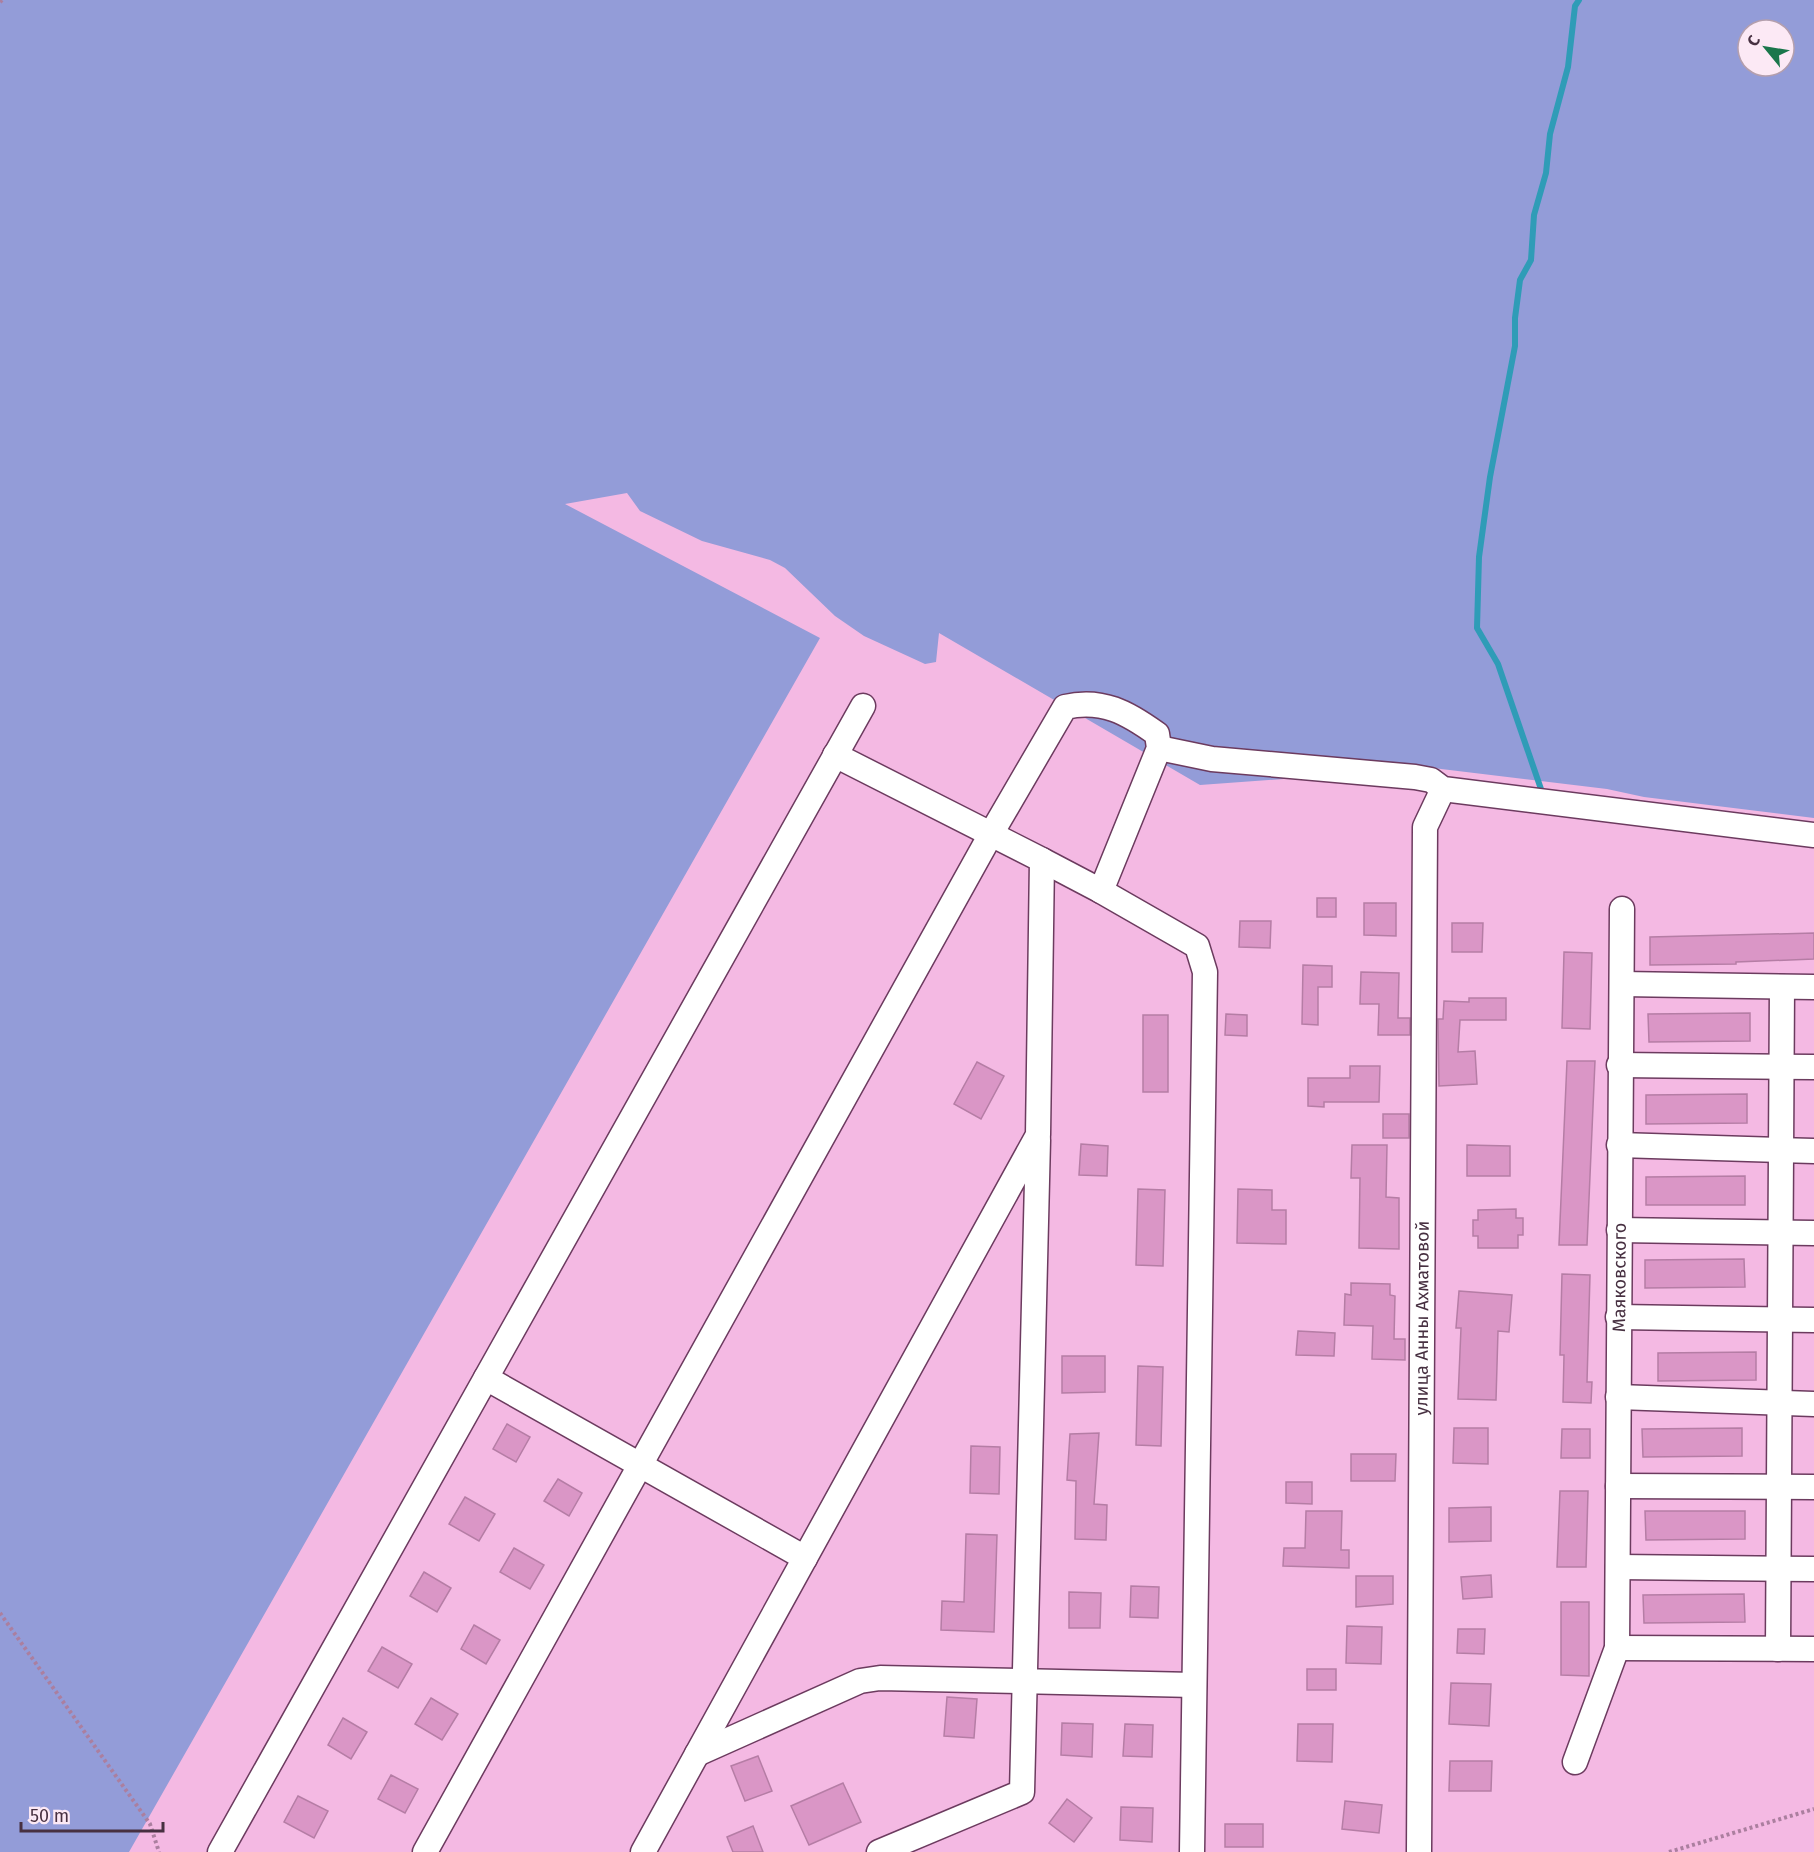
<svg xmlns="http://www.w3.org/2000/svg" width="1814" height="1852" font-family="'Fira Sans',sans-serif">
<rect width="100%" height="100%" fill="#f4b9e3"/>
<path fill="#939cd8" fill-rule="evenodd" d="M0,0H1814V818L1644,797L1607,789L1433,768L1200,785L939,633L936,662L925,664L864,636L835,616L785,568L770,560L702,541L640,511L627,493L565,504L820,638L129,1852H0ZM1748,30H1784V66H1748Z"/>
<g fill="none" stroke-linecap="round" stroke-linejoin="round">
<polyline stroke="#2f9cb7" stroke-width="6" points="1542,792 1498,664 1477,628 1479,557 1490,477 1515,346 1515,318 1520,280 1531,260 1534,215 1546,173 1550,134 1568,67 1575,6 1579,0"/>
</g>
<g fill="#da96c6" stroke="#b57da5" stroke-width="1.5">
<rect x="1317" y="898" width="19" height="19"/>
<polygon points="1364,903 1396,903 1396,936 1364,935"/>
<polygon points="1240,921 1271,921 1270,948 1239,947"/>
<polygon points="1452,923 1483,923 1482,952 1452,952"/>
<polygon points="1814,933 1814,959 1736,962 1736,964 1650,965 1650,937"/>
<polygon points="1564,952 1592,953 1590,1029 1562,1028"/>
<polygon points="1303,965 1332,966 1332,987 1318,987 1318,1025 1302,1024"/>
<polygon points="1361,972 1399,973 1398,1018 1410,1018 1410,1035 1378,1035 1379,1004 1360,1004"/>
<polygon points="1469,998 1506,998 1506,1020 1460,1020 1458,1052 1475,1051 1477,1084 1439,1086 1438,1019 1443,1019 1444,1001 1469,1002"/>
<polygon points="1750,1013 1750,1041 1649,1042 1648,1014"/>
<polygon points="1226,1014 1247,1015 1247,1036 1225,1035"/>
<rect x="1143" y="1015" width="25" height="77"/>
<polygon points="1567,1061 1595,1061 1587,1245 1559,1245"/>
<polygon points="977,1062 1004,1076 981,1119 954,1104"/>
<polygon points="1350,1066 1380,1066 1379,1102 1324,1102 1324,1107 1308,1106 1308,1078 1350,1078"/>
<polygon points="1747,1094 1747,1123 1646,1124 1646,1095"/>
<rect x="1383" y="1114" width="26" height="24"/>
<polygon points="1081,1144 1108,1146 1107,1176 1079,1175"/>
<polygon points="1352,1145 1387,1145 1386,1197 1399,1198 1399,1249 1359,1248 1360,1178 1351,1178"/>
<polygon points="1467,1145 1510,1146 1510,1176 1467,1176"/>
<polygon points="1745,1176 1745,1205 1646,1205 1646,1177"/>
<polygon points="1138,1189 1165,1190 1163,1266 1136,1265"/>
<polygon points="1238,1189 1272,1190 1272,1210 1286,1210 1286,1244 1237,1243"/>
<polygon points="1516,1209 1516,1218 1523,1218 1523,1235 1518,1235 1518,1248 1478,1248 1478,1236 1473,1236 1473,1220 1478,1220 1478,1210"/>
<polygon points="1744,1259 1745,1287 1645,1288 1645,1260"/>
<polygon points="1562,1274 1590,1275 1587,1382 1592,1382 1591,1403 1563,1402 1564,1355 1560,1355"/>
<polygon points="1351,1283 1390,1284 1390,1295 1395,1296 1394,1339 1405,1339 1405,1360 1372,1359 1373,1326 1344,1325 1345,1294 1351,1295"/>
<polygon points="1459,1291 1512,1295 1509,1332 1498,1331 1496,1400 1458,1399 1461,1328 1456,1328"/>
<polygon points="1298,1331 1335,1333 1334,1356 1296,1355"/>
<polygon points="1756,1352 1756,1380 1658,1381 1658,1353"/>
<polygon points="1062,1356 1105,1356 1105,1392 1062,1393"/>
<polygon points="1138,1366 1163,1367 1161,1446 1136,1445"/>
<polygon points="507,1424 530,1437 516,1462 493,1449"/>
<polygon points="1454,1428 1488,1428 1488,1464 1453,1463"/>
<polygon points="1742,1428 1742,1456 1643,1457 1642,1429"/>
<polygon points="1562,1429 1590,1429 1590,1458 1561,1458"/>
<polygon points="1099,1433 1094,1504 1107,1505 1106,1540 1075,1539 1076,1481 1067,1480 1070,1434"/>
<polygon points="971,1446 1000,1447 999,1494 970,1493"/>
<polygon points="1351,1454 1396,1454 1395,1481 1351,1481"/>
<polygon points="558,1479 582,1493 569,1516 544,1501"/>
<polygon points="1286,1482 1312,1482 1312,1504 1286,1503"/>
<polygon points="1560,1491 1588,1491 1586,1567 1557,1567"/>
<polygon points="465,1497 495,1514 479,1541 449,1524"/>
<polygon points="1491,1507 1491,1541 1449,1542 1449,1508"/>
<polygon points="1306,1511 1342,1511 1341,1550 1349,1550 1349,1568 1283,1566 1284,1548 1305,1548"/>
<polygon points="1645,1511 1745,1511 1745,1539 1646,1540"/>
<polygon points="966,1534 997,1535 994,1632 941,1630 942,1601 964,1602"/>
<polygon points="514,1548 544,1565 530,1589 500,1572"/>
<polygon points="424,1572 451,1588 437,1612 410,1596"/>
<polygon points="1491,1575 1492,1597 1463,1599 1461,1577"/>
<polygon points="1356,1576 1393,1576 1393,1604 1356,1607"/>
<polygon points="1131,1586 1159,1587 1158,1618 1130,1617"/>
<polygon points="1069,1592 1101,1593 1100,1628 1069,1628"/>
<polygon points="1744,1594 1745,1622 1644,1623 1643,1595"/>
<polygon points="1561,1602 1589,1602 1589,1676 1561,1675"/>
<polygon points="474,1625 500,1640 486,1664 461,1649"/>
<polygon points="1347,1626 1382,1627 1381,1664 1346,1663"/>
<polygon points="1458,1629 1485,1629 1484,1654 1457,1653"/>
<polygon points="382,1647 412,1664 398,1688 368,1671"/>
<rect x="1307" y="1669" width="29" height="21"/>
<polygon points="1451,1683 1491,1684 1489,1726 1449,1724"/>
<polygon points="947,1697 977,1699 974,1738 944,1736"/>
<polygon points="431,1698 458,1714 442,1740 415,1724"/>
<polygon points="343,1718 367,1732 351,1759 328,1745"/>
<polygon points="1062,1723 1093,1724 1092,1757 1061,1755"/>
<polygon points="1125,1724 1153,1725 1152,1757 1123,1756"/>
<polygon points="1298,1724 1333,1724 1332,1762 1297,1761"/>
<polygon points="758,1756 772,1791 745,1801 731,1766"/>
<polygon points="1450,1761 1492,1761 1491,1791 1449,1791"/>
<polygon points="391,1775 418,1789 405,1813 378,1799"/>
<polygon points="843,1783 861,1822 809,1845 791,1806"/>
<polygon points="298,1796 328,1811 314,1838 284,1822"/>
<polygon points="1067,1799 1092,1818 1074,1842 1049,1823"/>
<polygon points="1345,1801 1382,1805 1379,1833 1342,1829"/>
<polygon points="1121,1807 1153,1808 1152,1842 1120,1840"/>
<rect x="1225" y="1824" width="38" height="23"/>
<polygon points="753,1826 763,1852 733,1852 727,1837"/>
</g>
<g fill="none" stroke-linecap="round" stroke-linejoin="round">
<g stroke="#6c3b5f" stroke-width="27">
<g id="minor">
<polyline points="1159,748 1212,759 1415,777 1431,780 1443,789 1814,835"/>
<polyline points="1101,891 1197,946 1205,972 1192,1852"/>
<polyline points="1622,984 1814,987"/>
<polyline points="1619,1065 1814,1067"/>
<polyline points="1619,1145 1814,1151"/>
<polyline points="1619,1230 1814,1233"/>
<polyline points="1618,1317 1814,1320"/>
<polyline points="486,1378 805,1558"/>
<polyline points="1618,1397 1814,1404"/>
<polyline points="1618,1486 1814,1487"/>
<polyline points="1618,1567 1814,1569"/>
<polyline points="1617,1648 1814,1649"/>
<polyline points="1778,1649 1782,987"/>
<polyline points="697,1754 860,1681 880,1678 1194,1685"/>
<path id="s1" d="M1575,1762L1617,1648L1622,909"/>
<polyline points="220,1852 863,706"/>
<path d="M425,1852L991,834L1065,707C1102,698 1128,713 1157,734L1159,748L1101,891L1042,860"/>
<polyline points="643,1852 1038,1135 1042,860 835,755"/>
<polyline points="879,1852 1022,1792 1038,1140"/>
<path id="s2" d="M1419,1852L1425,827L1443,789"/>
</g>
</g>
<g stroke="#ab7f9f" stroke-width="4" stroke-dasharray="3 3" stroke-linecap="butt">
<polyline points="0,2 2,0"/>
<polyline points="0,1613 150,1824 159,1852"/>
<polyline points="1669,1852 1814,1809"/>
</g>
<use href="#minor" stroke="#fff" stroke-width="24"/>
</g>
<g text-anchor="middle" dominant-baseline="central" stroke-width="4.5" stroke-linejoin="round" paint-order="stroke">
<g font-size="18" fill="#473041" stroke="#fce9f5">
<text stroke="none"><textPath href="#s1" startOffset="492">Маяковского</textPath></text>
<text stroke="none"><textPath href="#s2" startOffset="534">улица Анны Ахматовой</textPath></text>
</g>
</g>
<g transform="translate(1766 48) rotate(300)"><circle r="28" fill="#fce9f5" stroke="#b49fad" stroke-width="1.5"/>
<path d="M0-4.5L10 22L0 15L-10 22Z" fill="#1a764b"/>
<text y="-9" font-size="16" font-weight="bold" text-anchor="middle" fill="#473041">С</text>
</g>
<path d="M21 1822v9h142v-9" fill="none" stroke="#473041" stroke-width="3"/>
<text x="30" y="1822" font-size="18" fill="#473041" stroke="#fce9f5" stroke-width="4.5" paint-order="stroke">50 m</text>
</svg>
